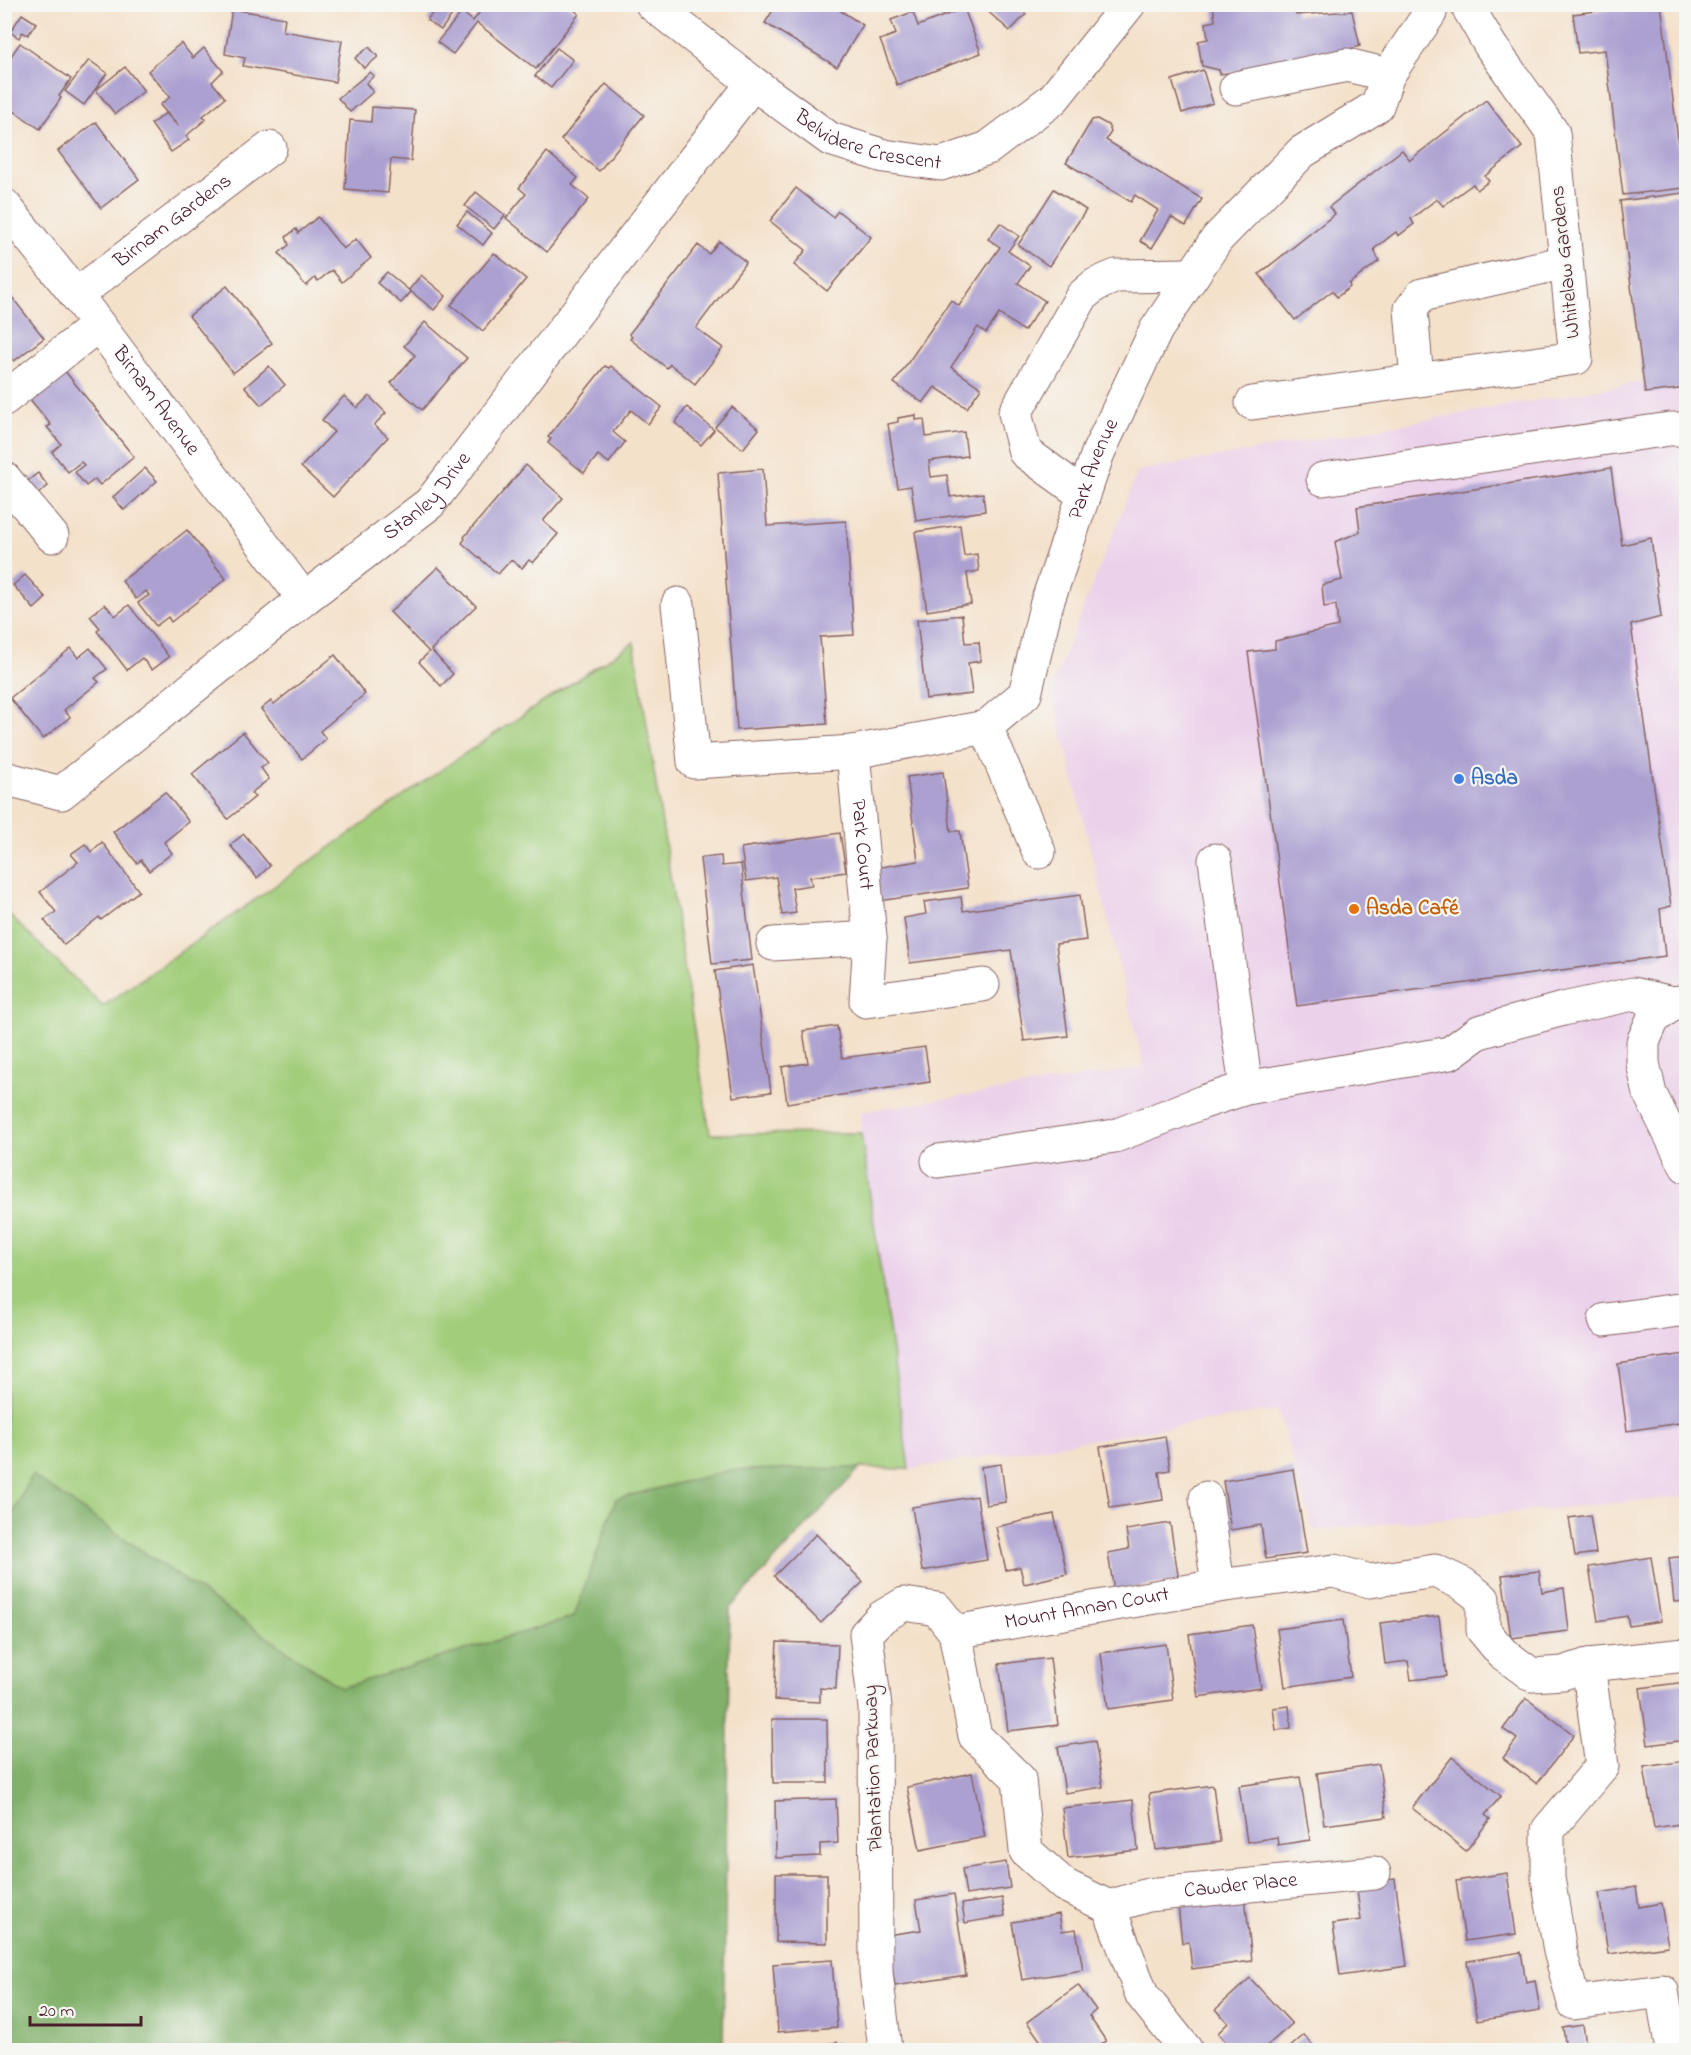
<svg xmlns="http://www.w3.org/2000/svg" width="1691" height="2055" font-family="'Indie Flower',sans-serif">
<rect width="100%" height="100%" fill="#f6f6f2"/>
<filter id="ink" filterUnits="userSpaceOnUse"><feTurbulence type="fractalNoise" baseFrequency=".0167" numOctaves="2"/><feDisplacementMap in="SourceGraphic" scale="12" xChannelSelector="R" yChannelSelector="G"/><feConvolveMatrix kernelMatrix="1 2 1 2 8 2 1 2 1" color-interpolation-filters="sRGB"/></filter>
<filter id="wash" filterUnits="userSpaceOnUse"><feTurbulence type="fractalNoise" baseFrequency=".008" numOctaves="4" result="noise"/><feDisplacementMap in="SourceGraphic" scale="24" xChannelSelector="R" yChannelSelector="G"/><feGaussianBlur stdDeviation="1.35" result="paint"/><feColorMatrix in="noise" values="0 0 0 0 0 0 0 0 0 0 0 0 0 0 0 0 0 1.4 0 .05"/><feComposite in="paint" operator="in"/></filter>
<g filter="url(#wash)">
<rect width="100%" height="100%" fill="#f4e1ca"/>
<polygon fill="#ecd1ea" points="1686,374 1686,1497 1313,1530 1278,1410 909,1469 861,1133 860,1112 1144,1068 1051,688 1138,471"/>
<polygon fill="#a2ce7b" stroke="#767653" stroke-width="1.5" points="634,642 710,1134 861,1133 909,1469 860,1468 574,1617 341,1688 32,1476 5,1530 5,911 103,1006 461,756"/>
<polygon fill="#81b16b" stroke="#66684b" stroke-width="1.5" points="860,1468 730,1608 723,2050 5,2050 5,1530 32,1475 341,1688 574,1617 616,1499 731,1470"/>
<g id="blocks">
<g fill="#aca0d1">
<polygon points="439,4 460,4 441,30 427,20"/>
<polygon points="486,4 567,4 579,14 536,69 477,23 453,54 437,42 462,12 473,21"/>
<polygon points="777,4 830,4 863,25 837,67 765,23"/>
<polygon points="987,4 1015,4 1026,14 1010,31 984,8"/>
<polygon points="1213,4 1294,4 1296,15 1352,11 1360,46 1294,65 1220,74 1219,70 1202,66 1198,41 1208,39 1206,23 1215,21"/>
<polygon points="1650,4 1661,4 1684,188 1623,195 1605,50 1578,53 1573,14"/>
<polygon points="964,8 981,53 897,85 880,40 896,34 891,20 913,12 918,26"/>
<polygon points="232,9 285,18 283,31 342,41 335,82 243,66 245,58 225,54"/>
<polygon points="22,14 36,23 28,35 22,32 19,38 10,32"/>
<polygon points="20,43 71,79 59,96 61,98 40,129 4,104 4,66"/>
<polygon points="181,43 193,58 204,48 223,71 212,82 225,98 203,116 206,119 186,136 189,140 171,152 151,124 166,113 178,126 160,105 170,97 148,71"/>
<polygon points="369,47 378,57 364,68 355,58"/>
<polygon points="557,48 573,60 551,88 535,76"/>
<polygon points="89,60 107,73 84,105 65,91"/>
<polygon points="125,67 144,91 115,114 96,90"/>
<polygon points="1203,70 1213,103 1182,113 1172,80"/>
<polygon points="370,72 374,76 366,83 373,92 350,112 338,98"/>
<polygon points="606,84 644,115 599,171 561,140"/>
<polygon points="1486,100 1522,147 1485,176 1489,181 1477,190 1473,184 1443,206 1437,199 1411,219 1414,224 1398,236 1396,232 1374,249 1379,261 1349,284 1350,287 1337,297 1332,291 1295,320 1259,274 1335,214 1329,207 1402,150 1410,160"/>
<polygon points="372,107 415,110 411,161 391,159 388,193 345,189 350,120 371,122"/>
<polygon points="1097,119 1108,125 1111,132 1106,140 1202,199 1186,226 1171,217 1152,248 1140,241 1158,210 1135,195 1131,202 1066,163 1092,120"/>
<polygon points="96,122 139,179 101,208 58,151"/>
<polygon points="547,152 578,178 572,185 589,199 547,252 506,218 526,194 519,188"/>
<polygon points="796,188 833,217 838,211 871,237 827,291 794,265 806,250 770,221"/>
<polygon points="1054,189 1086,210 1049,266 1018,245"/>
<polygon points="476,192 505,215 494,229 465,206"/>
<polygon points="1684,193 1686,212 1686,388 1645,393 1620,201"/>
<polygon points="467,212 492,233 483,245 457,224"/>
<polygon points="318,217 343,249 356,239 371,258 342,282 332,270 318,281 315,278 306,286 279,253 289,245 286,237 296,229 298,233"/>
<polygon points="1000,223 1019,236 1008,251 1030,266 1018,283 1045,301 1024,331 999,314 986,333 978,327 951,367 981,388 967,408 935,387 923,403 894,383 951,300 959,306 1000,247 988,239"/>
<polygon points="719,241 746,262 696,328 723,348 695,384 670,364 667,368 630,339 632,337 629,334 698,245 709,254"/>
<polygon points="494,253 526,279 483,331 451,305"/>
<polygon points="387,272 411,292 401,303 377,283"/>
<polygon points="421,275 446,296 434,310 409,290"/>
<polygon points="227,286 272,343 233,373 189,316"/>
<polygon points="4,287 44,338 14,361 4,349"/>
<polygon points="425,322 467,358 422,410 391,383 415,355 404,346"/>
<polygon points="269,366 285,385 261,405 245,387"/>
<polygon points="605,366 609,368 611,366 662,407 648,424 631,410 613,432 625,442 609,463 598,455 584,473 548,443 551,439 548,437"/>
<polygon points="64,370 134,457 100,485 95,479 86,486 75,472 84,465 81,462 68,472 52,452 61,444 47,427 51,425 29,398"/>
<polygon points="344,396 357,408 369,396 386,413 374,425 388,437 333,497 301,467 334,432 322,420"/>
<polygon points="687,407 714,430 701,445 675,423"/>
<polygon points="732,407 759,429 743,449 715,427"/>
<polygon points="916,415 916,420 924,419 926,437 964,432 967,456 929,461 931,477 947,475 950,497 983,493 985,511 916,521 911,486 898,488 888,424 898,422 898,418"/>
<polygon points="526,465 563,498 543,521 558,534 533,563 529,560 522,568 511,560 498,574 462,543 465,539 464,537"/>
<polygon points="145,468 157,481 124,510 113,497"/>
<polygon points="1611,468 1622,545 1651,538 1661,617 1631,625 1671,906 1660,909 1665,956 1297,1006 1248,652 1275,649 1275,641 1338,626 1336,605 1324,607 1322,585 1342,580 1335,542 1360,532 1357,507"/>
<polygon points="763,469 767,526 846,521 854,635 820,637 827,724 737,730 718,473"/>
<polygon points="38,473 48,486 31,499 21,486"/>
<polygon points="960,525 964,556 977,554 979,571 967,573 971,604 927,611 915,532"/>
<polygon points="187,530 226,579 171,622 168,617 156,626 138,603 149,595 146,591 136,599 122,581"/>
<polygon points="438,567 476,606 431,650 453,674 441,686 419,662 429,652 390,612"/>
<polygon points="25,575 46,598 34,609 13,585"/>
<polygon points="105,604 115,616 129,605 169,657 152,670 142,658 127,670 97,631 100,628 90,616"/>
<polygon points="962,615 965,643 979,642 981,661 968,663 972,694 926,699 917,620"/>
<polygon points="71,648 78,658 90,648 107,669 95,678 99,682 64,710 70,717 43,739 10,698"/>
<polygon points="335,655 365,694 320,731 326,739 302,759 261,709 271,701 274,704"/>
<polygon points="243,732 268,763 261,768 269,779 251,793 255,797 228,819 192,774"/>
<polygon points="943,772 951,831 960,831 968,888 879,901 874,868 918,861 907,777"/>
<polygon points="165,792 189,822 164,842 172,853 149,871 141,860 137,863 113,832"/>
<polygon points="840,833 846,872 810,877 812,885 792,888 796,913 782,915 776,877 746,881 741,848"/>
<polygon points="244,834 270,866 257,878 230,845"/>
<polygon points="102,842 139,891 101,920 99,917 64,945 44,920 56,912 40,892 78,862 71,854 85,844 91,852"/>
<polygon points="721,856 722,866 741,864 752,960 712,964 700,858"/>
<polygon points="1080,895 1086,940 1056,944 1068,1036 1024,1041 1011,950 910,963 904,918 926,914 924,902 961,897 963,911"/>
<polygon points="753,965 771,1092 733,1097 715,971"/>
<polygon points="837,1026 842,1058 925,1047 930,1082 787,1103 782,1067 808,1063 803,1031"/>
<polygon points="1685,1354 1686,1422 1627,1431 1618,1364"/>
<polygon points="1165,1436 1170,1470 1159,1472 1163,1500 1110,1508 1100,1447"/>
<polygon points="1001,1464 1006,1502 986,1505 981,1467"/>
<polygon points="1293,1469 1307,1553 1266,1559 1261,1525 1231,1530 1223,1481"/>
<polygon points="977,1496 987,1560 922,1571 912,1507"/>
<polygon points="1054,1514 1067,1574 1024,1584 1020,1567 1006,1570 996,1527"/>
<polygon points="1590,1515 1596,1553 1575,1556 1569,1518"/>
<polygon points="1170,1523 1179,1581 1114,1591 1108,1553 1129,1549 1126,1530"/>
<polygon points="816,1534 863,1582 821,1623 774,1576"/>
<polygon points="1686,1556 1686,1601 1674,1602 1669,1558"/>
<polygon points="1651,1557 1661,1621 1629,1626 1627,1616 1598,1621 1589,1567"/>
<polygon points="1539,1571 1542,1592 1564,1588 1569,1631 1511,1638 1502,1575"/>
<polygon points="1439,1616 1446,1676 1411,1680 1408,1661 1385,1664 1380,1623"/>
<polygon points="1343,1620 1351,1677 1285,1687 1277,1629"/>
<polygon points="1252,1625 1261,1688 1198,1697 1189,1634"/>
<polygon points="777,1642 838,1644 836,1689 820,1688 820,1702 774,1700"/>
<polygon points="1166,1644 1173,1700 1108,1709 1101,1653"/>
<polygon points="1050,1658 1058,1725 1008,1731 999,1664"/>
<polygon points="1686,1682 1686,1740 1648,1745 1640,1688"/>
<polygon points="1526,1698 1574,1735 1537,1784 1503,1758 1517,1739 1503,1729"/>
<polygon points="1289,1706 1291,1728 1276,1730 1273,1708"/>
<polygon points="772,1719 827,1719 828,1783 773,1783"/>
<polygon points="1095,1741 1103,1787 1065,1793 1058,1747"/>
<polygon points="1452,1757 1501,1796 1485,1815 1490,1819 1466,1851 1412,1808"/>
<polygon points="1686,1761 1686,1823 1654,1828 1644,1767"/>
<polygon points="1379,1764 1386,1817 1324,1825 1317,1773"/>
<polygon points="972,1773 985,1837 920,1850 907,1787"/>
<polygon points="1300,1777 1310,1840 1278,1845 1277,1837 1247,1842 1239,1786"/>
<polygon points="1213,1785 1220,1842 1156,1850 1149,1794"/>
<polygon points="836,1799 838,1843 820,1844 820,1856 776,1858 775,1801"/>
<polygon points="1133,1800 1138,1850 1068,1858 1062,1808"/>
<polygon points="1006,1862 1010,1888 966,1895 962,1869"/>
<polygon points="1507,1873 1516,1934 1465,1941 1456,1881"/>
<polygon points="776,1874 827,1874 827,1943 776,1942"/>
<polygon points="1395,1879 1407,1966 1340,1976 1333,1924 1361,1920 1356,1884"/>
<polygon points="1636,1887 1639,1907 1661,1903 1668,1946 1608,1954 1599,1893"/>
<polygon points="954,1894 966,1975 895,1986 887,1935 921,1930 916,1900"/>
<polygon points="1245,1897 1252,1961 1192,1969 1189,1942 1182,1943 1178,1905"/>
<polygon points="1002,1898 1005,1916 965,1923 962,1904"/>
<polygon points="1059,1914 1062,1931 1076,1929 1083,1970 1022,1980 1012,1922"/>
<polygon points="1521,1952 1526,1982 1535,1980 1540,2011 1477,2021 1467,1961"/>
<polygon points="832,1960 837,2027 778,2032 773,1964"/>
<polygon points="1250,1978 1292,2024 1262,2050 1233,2050 1218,2033 1228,2023 1216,2009"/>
<polygon points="1078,1985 1096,2010 1089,2016 1106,2041 1092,2050 1047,2050 1027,2022"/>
<polygon points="1583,2025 1587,2050 1566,2050 1563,2028"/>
<polygon points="1304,2035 1317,2050 1287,2050"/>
<polygon points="837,2042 838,2050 793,2050 793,2049"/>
</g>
</g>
</g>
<g filter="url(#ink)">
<use href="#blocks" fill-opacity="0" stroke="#866363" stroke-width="1.5"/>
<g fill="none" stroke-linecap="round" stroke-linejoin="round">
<g stroke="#866363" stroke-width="35">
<g id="minor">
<path id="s1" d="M652,4L753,83L830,139L884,156L941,164L988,148L1053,99L1129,4"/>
<polyline points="1236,88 1347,65 1388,75"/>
<path id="s2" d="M4,205L76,295L304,599"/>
<path id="s3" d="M76,295L270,148"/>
<polyline points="1417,380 1411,309 1422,295 1566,262"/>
<polyline points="4,399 98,325"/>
<polyline points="1252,403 1576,358 1553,133 1490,45 1469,9"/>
<polyline points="4,478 52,536"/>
<polyline points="1323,479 1670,429 1686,429"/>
<polyline points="1084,495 1025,452 1015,413 1082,296 1095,285 1116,276 1193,275"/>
<path id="s4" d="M678,604L694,762L853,752L986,727L1025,694L1046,606L1098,453L1156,330L1217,239L1302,152L1377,106L1388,75L1430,13"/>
<polyline points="986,727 1039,852"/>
<path id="s5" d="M853,752L870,938L866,1001L983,985"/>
<path id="s6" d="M4,778L61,793L304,599L430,503L753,83"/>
<polyline points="1215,860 1246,1088"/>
<polyline points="773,944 870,938"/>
<polyline points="1673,1003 1653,1019 1643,1042 1643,1063 1650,1094 1686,1166"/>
<polyline points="938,1161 1115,1136 1203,1102 1246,1088 1450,1053 1479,1032 1563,1009 1633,994 1673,1003 1686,1001"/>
<polyline points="1605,1320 1686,1309"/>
<polyline points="1206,1498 1218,1586"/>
<path id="s7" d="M955,1632L1218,1586L1334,1571L1370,1581L1435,1571L1463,1584L1483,1599V1630L1502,1653L1532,1675L1563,1673L1588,1665"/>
<path id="s8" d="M1109,1907L1148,1895L1374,1873"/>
<polyline points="885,2050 876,1972 875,1707 866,1634 882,1617 904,1604 937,1609 955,1632 975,1736 1019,1779 1026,1851 1064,1885 1109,1907 1142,1995 1186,2050"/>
<polyline points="1672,2050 1662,1991 1574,2003 1560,1951 1548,1878 1548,1830 1602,1766 1588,1665 1686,1655"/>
</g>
</g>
<use href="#minor" stroke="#fff" stroke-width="33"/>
</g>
</g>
<circle fill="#3f7fe0" stroke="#f6f6f2" stroke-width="2" cx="1459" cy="779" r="6"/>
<circle fill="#e8710a" stroke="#f6f6f2" stroke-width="2" cx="1354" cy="909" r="6"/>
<g text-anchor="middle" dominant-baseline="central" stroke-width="4.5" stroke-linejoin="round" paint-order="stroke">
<g font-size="21" fill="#4a1f2b" stroke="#f6f6f2">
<text stroke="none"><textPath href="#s1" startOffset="260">Belvidere Crescent</textPath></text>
<text stroke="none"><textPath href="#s3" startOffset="122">Birnam Gardens</textPath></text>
<text transform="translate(1566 262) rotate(-96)">Whitelaw Gardens</text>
<text stroke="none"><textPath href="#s2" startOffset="248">Birnam Avenue</textPath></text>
<text stroke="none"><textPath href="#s4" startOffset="740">Park Avenue</textPath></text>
<text stroke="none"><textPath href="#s6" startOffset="531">Stanley Drive</textPath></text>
<text stroke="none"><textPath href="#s5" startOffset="93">Park Court</textPath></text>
<text stroke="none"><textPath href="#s7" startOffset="134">Mount Annan Court</textPath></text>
<text transform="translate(874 1768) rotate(-92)">Plantation Parkway</text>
<text stroke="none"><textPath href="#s8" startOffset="134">Cawder Place</textPath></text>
</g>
<g font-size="21" font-weight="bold" fill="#366cbe" stroke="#f6f6f2" text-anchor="start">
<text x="1471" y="779">Asda</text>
</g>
<g font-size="21" font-weight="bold" fill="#c56008" stroke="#f6f6f2" text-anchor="start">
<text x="1366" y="909">Asda Café</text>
</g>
</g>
<rect width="1691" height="2055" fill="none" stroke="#f6f6f2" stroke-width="24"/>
<path d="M30 2016v9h111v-9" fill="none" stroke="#4a1f2b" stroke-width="3"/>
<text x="39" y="2016" font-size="18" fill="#4a1f2b" stroke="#f6f6f2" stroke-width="4.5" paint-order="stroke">20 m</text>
</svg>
